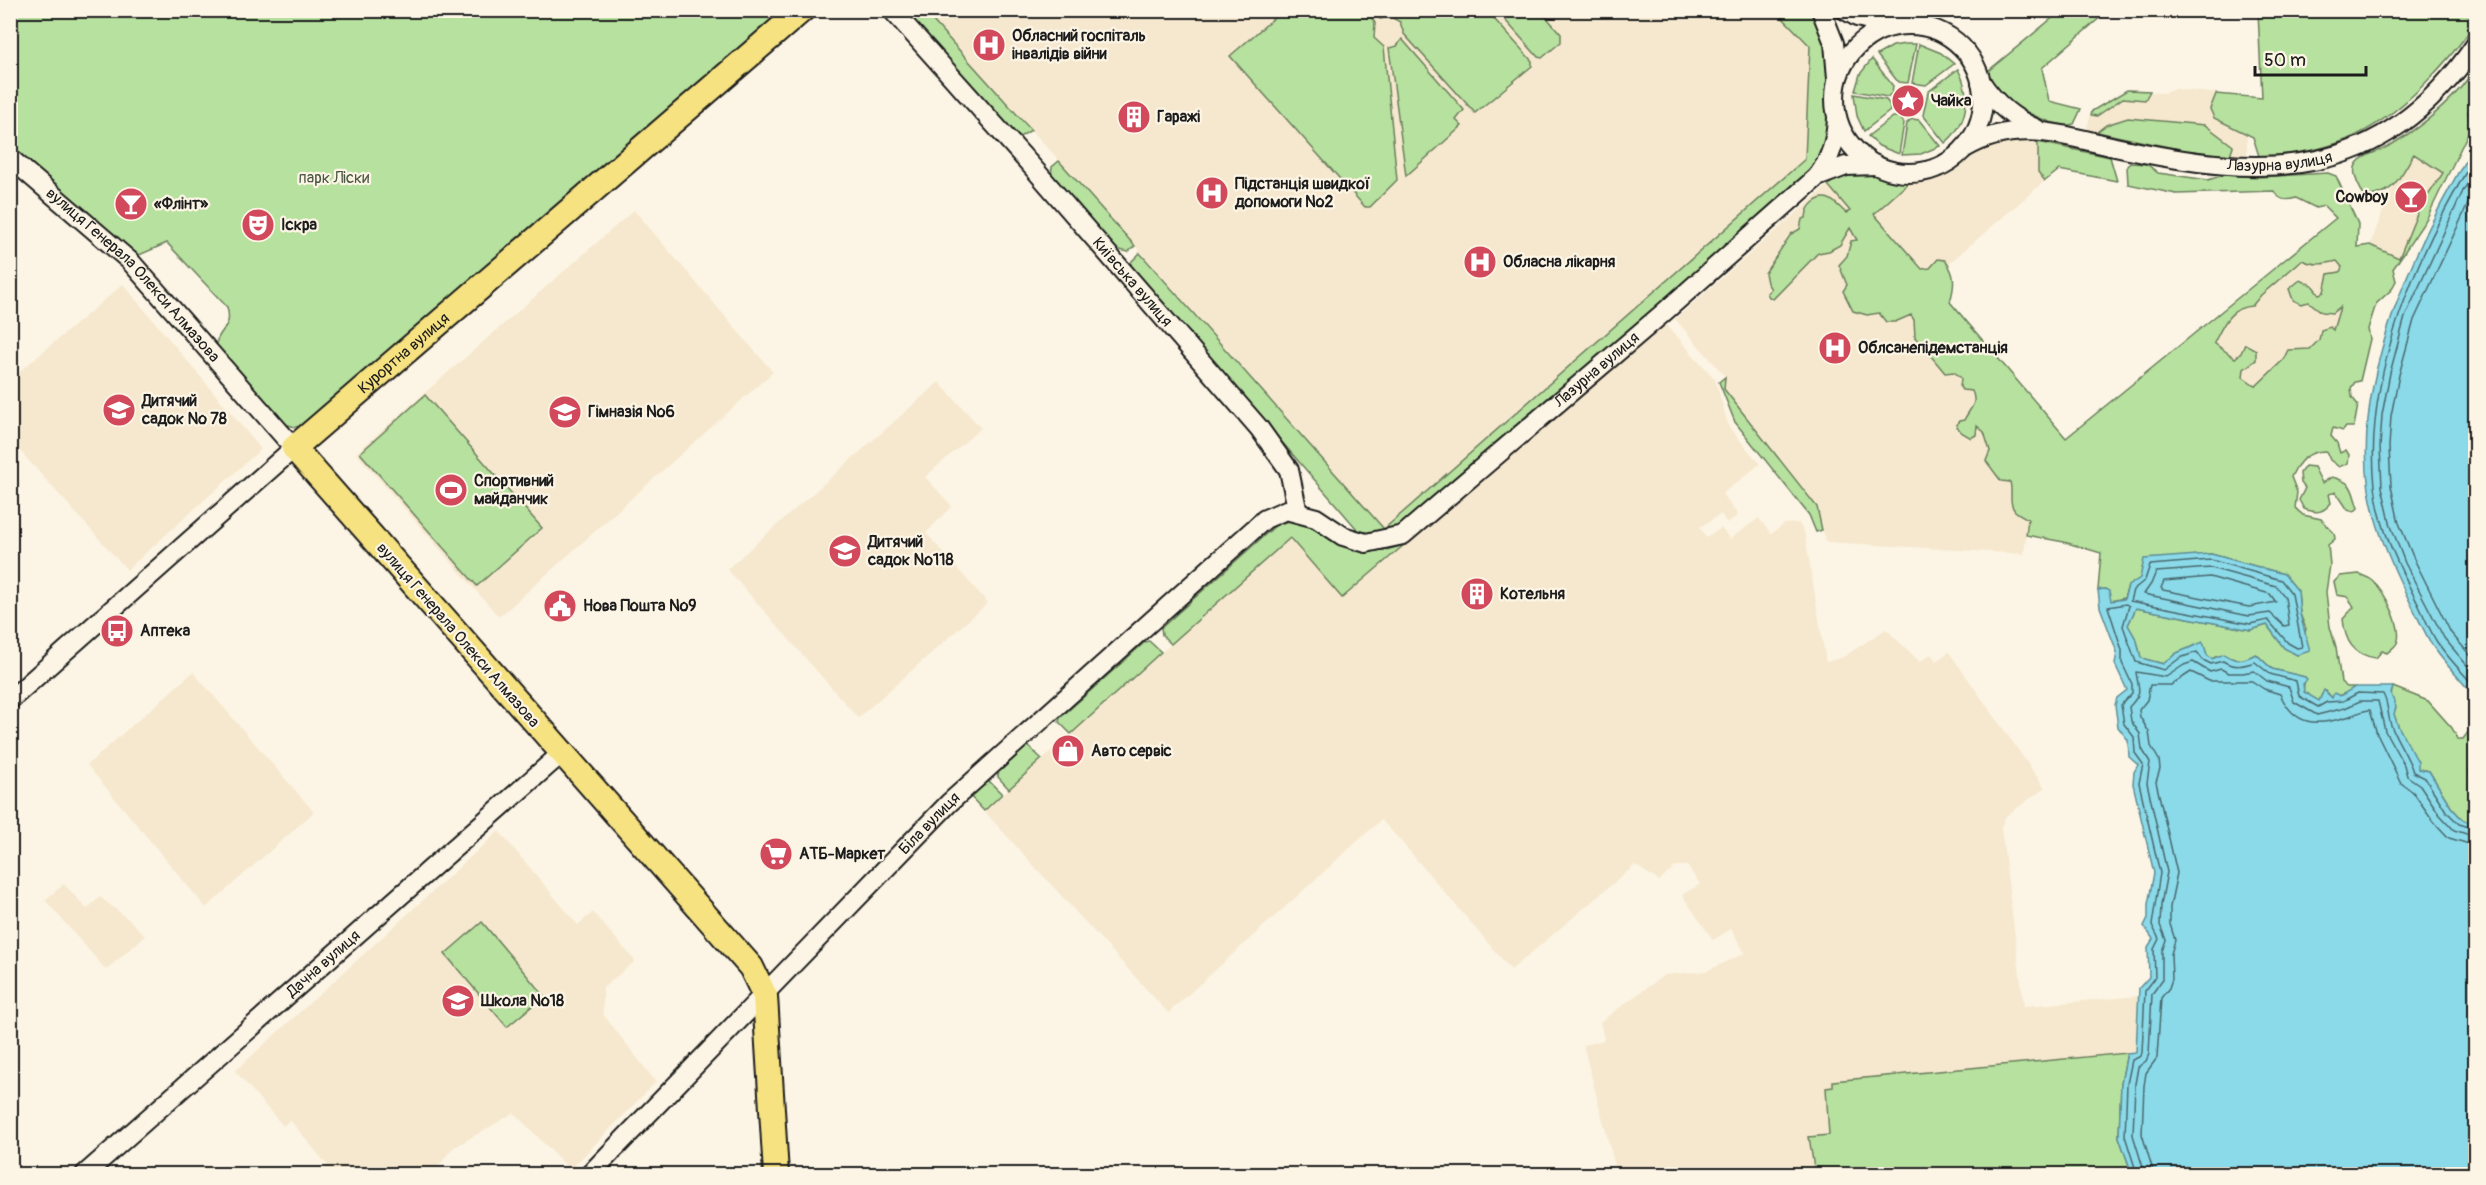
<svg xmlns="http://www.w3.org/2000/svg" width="2486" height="1185" font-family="Pangolin,sans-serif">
<rect width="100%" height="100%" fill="#fcf5e5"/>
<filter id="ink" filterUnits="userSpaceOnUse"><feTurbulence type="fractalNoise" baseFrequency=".0167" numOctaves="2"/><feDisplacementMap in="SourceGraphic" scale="12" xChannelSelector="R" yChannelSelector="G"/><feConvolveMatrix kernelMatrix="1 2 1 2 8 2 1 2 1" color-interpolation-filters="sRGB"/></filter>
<g filter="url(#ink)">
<g fill="#f6e8ce">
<polygon points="924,11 1776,11 1810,46 1805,159 1384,529 1081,184 984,79"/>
<polygon points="2176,89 2247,97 2247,156 2188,151 2086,130 2092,111 2127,90 2163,93"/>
<polygon points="2021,138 2038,142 2038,172 2045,181 1932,278 1873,214 1914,178 1928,178 1942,173 1961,163 1975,149"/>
<polygon points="2414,154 2444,173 2419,209 2399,259 2370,245 2391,190"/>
<polygon points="1828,185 2015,400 2031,493 2024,554 1826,542 1817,507 1724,389 1725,376 1675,319"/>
<polygon points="634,210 773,372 499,617 356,453"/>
<polygon points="2319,232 2353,272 2335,330 2259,397 2200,329"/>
<polygon points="123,284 261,449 127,570 10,440 11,379"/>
<polygon points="1665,323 1715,379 1729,427 1760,464 1722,494 1738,515 1727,524 1721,514 1700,527 1706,537 1721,528 1730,539 1759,518 1771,534 1784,524 1799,523 1805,535 1826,662 1843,657 1886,629 1920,662 1931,654 1936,661 1949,652 2045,788 2006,816 2001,827 2024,1006 2139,996 2136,1053 1833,1081 1833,1087 1826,1088 1829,1135 1809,1137 1815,1174 1617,1174 1583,1045 1604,1040 1600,1022 1664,975 1706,971 1745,953 1731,929 1713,940 1682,895 1700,884 1687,866 1676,866 1659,881 1635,865 1511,970 1398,838 1381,820 1168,1013 984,811 1290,538 1342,598"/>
<polygon points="939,382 981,428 925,477 952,506 926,533 988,603 858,718 727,569"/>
<polygon points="193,672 314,812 206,908 87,765"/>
<polygon points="499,831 578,925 593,912 635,961 603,988 603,1014 656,1082 570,1170 514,1113 453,1148 432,1174 319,1174 328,1166 290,1120 283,1126 235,1071"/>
<polygon points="64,884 87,909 100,897 132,922 145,936 106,970 45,900"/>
</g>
<g fill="#b7e19e" stroke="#6a7e5d" stroke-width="1.5" fill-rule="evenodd">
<path d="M10,11H783L305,425L295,427L285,424L217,346V340C224,325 232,326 227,307L167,243L137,256L11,148Z"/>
<polygon points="906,11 924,11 1031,130 1020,137 1009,131"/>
<polygon points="1282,11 1367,11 1375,23 1374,38 1384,47 1397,180 1370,207 1365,207 1230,56"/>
<polygon points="1374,11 1487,11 1532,61 1532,66 1475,113 1404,34 1400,22 1391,17 1380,19"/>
<polygon points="1497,11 1541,11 1561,34 1561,42 1542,58 1538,57"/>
<polygon points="1776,11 1809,11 1820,26 1828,45 1830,80 1828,140 1813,170 1397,533 1363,536 1130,266 1132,261 1140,253 1384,529 1805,159 1810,46"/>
<path d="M2061,11H2094L2103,15L2042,68L2049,101L2081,109L2074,124C2053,130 2010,105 1996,89C1992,84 1991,77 1988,71Z"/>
<path d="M2258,11H2475V23C2463,42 2447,60 2432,76C2381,131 2335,154 2259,156L2253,137L2214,118L2210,109L2216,94L2262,98Z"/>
<polygon points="1402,39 1464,110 1456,120 1462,126 1406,176 1389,48 1397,46"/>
<polygon points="1905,44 1916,44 1908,83 1898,82 1877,55 1893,46"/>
<polygon points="1919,44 1941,53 1954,64 1926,85 1912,83"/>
<polygon points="1872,59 1893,86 1892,93 1887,97 1855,91 1860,74"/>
<path d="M2475,68V105L2468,112L2471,127L2427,218L2393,269L2396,281L2391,290L2376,304L2368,329L2370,339L2360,381L2355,382L2351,388L2352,397L2358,405L2354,427H2346L2343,431L2333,428L2331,436L2337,443L2340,453L2346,450L2349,455L2348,463L2339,467L2330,460L2326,451C2307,451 2298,462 2291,477L2297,492L2295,508L2303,515L2321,519L2334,533L2335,539L2328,545L2330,565L2326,592L2330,627L2336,647L2341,682L2347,687H2355L2349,692L2332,698L2326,691L2322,694L2319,702L2303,692L2305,677L2272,669L2256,654L2244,660L2217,656L2212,659L2207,655L2203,643L2177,653L2164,664L2141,658L2137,641L2128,625L2136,608L2251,630L2267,625L2284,648L2297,655L2306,629L2300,614L2298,591L2284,574L2211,554L2182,557L2128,586L2124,598L2111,601L2105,589L2098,590L2101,553L2064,542L2026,535L2028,519C2025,517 2018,514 2015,511C2008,503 2013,491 2010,482L2001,481L1986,461L1990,451L1984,432L1977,426L1976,435L1971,438L1961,432L1956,425L1959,421L1964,420C1970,408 1978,404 1972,391L1962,390L1960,387L1961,378L1954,372L1945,373L1915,337L1914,320L1911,315L1895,322H1886L1879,313L1867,315L1853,311L1843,291L1847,285L1839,265L1847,256L1851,241L1857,240L1850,228L1840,245L1829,251L1818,253L1773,299L1769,297L1767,293L1771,289L1767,283L1765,273L1791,234L1800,229L1802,219L1806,218C1806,212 1809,206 1814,202C1829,191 1836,205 1846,213L1850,211L1828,185C1834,181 1841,174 1848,172C1869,166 1892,179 1914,178L1874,214L1922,269L1930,268L1938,259L1945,260C1956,275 1955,285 1950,302L2066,438L2336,218L2324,206L2316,208L2296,198C2287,201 2279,201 2274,191L2176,194L2128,184L2127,166L2130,163L2147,164L2158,173L2208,180L2224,175L2258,177L2328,173L2336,176L2358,224L2357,247L2370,245L2399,258L2419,209L2443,173L2414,154C2400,176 2394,197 2364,196C2360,187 2349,172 2358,162C2365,154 2382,151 2391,145C2422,126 2456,99 2475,68ZM2302,260C2314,266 2325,264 2337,261L2342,267L2340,272L2328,274L2324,292L2319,294L2312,285L2300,280L2289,289L2293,300L2301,304L2309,302L2322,312L2332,313L2340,307L2333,330L2330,327L2321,330L2319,340L2310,349L2288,350L2283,360L2256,386L2243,377L2244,369L2256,360V350L2245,344L2241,353L2235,358L2214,343C2223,325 2230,307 2252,306L2261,295Z"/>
<path d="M1958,69C1972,95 1968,124 1945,143L1923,115L1928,92Z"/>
<polygon points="2127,90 2150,91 2145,100 2123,98 2097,116 2091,115 2092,111"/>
<polygon points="1854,94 1886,100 1890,105 1890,111 1864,131 1857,116"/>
<polygon points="1893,117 1900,117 1904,123 1899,154 1879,146 1868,136"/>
<polygon points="2128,118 2205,125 2233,146 2230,155 2188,151 2097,132 2106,125"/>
<polygon points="1912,119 1919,120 1940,146 1921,154 1902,155 1907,123"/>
<polygon points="2038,142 2110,157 2117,181 2059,170 2045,181 2038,172"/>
<polygon points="1059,161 1135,246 1128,252 1116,249 1051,176 1052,167"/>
<polygon points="1725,377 1724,389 1817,507 1822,530 1816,532 1809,515 1735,422 1719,382"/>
<polygon points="425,395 542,528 477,586 360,453"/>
<path d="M2305,466L2314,467L2322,483L2332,477C2355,483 2351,489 2358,508L2354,512L2348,510L2336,492L2329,494L2331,503C2322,514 2316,513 2304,509L2299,500L2305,488L2301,483L2300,473Z"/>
<polygon points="1299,518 1363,550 1386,550 1404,545 1342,598 1290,538 1171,644 1162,635 1161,628 1276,525"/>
<path d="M2359,574C2363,576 2368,577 2372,580C2384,590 2404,628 2397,643C2395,647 2390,650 2387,653L2382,651L2376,658C2353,655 2345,641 2343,619L2354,607L2348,597L2337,595L2334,582L2340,576Z"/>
<polygon points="1149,641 1161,652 1071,734 1059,722 1060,718 1145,642"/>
<path d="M2393,687L2428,701L2452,728L2458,739H2463L2469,731L2475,734V771H2469L2475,793V825L2463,820L2451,807L2429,771L2418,769C2410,747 2384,710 2393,687Z"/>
<polygon points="1028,746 1042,759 1009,789 998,777 998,772"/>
<polygon points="989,781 1002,794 984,811 970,796"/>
<polygon points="482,922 544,996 507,1027 445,954"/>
<polygon points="2127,1053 2121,1083 2119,1137 2132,1174 1815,1174 1809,1137 1829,1135 1826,1088 1833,1087 1833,1081"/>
</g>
<g fill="#8bdae9" stroke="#5f8e97" stroke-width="1.5">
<path d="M2475,144V697C2461,680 2444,663 2432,645C2425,633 2419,620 2413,608C2394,570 2376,532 2369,490C2352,377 2418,238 2475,144Z"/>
<path d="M2211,554L2284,574L2298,591L2300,614L2310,651L2297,655L2284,648L2267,625L2251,630L2136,608L2128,625L2137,641L2141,658L2163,664L2177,653L2203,642L2207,655L2212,659L2224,654C2236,663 2244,660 2256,654L2272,669L2305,677L2307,680L2303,684L2304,692L2319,701L2324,690L2332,698L2334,693L2340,696L2355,687H2393L2391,694L2396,707L2394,714L2398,726L2418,762V769L2429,771L2451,807L2463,820L2475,825V1174H2132L2119,1137L2121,1083L2127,1053L2136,1052L2139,988L2149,977L2148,947L2153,939L2144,926L2148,918V904L2154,873L2133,784L2134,772L2138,765L2129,757L2128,740L2118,727L2115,705L2117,698L2127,690L2115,664L2117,652L2100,607L2098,590L2105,589L2109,591L2111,601L2124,599L2128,586L2140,578L2144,559Z"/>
</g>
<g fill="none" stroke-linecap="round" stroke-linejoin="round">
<g stroke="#48686e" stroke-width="1.5">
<path d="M2476,155C2419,249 2363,375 2375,486C2379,529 2400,568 2419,606C2425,618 2430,631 2437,642C2448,658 2463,673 2476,688"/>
<polyline points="2476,170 2463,191 2405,317 2390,373 2382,415 2380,447 2382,487 2391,526 2405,563 2444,638 2476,676"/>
<polyline points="2476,187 2414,320 2399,375 2391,416 2389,447 2391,486 2399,523 2414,559 2451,633 2476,662"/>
<polygon points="2211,560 2281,580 2292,594 2302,647 2297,648 2288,643 2268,620 2250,624 2130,601 2133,590 2145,580 2150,565"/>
<polygon points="2211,568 2276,586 2285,597 2289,625 2284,626 2270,613 2249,616 2144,594 2151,584 2156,572"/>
<polygon points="2210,577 2270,594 2276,602 2249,607 2163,590 2161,588 2164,581"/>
<path d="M2137,1174L2125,1136L2127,1084L2132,1060L2139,1057L2142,1053L2145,991L2155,978L2154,949L2159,939L2152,925L2160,873L2139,783L2143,764L2135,753L2134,737L2124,724L2121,705L2132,693V684L2122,663V650L2108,607L2126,604L2129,606L2123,626L2136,662L2164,670L2180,658L2197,652L2203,660L2211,664L2223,661C2234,668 2243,666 2255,662L2270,674L2296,681L2299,696L2318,707L2327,702L2343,701L2358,693L2383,694C2389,705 2387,714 2391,725C2397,742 2408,755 2413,772L2425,778L2446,811L2459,824L2476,829"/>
<path d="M2145,1174L2133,1135L2135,1084L2138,1067L2146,1061L2149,1054L2152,994L2162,980V951L2166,940L2160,925L2161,905L2167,872L2147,783L2150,762L2142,749L2140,734L2131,721L2129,707C2144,691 2138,690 2136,672L2166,677L2184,665L2193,662L2210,672L2221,669L2229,673H2243L2254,671L2267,681L2289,687L2294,702L2317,715L2345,708L2360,701H2378L2385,731L2404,765L2407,776L2420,785L2440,815L2454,830L2476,837"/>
<path d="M2154,1174L2142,1134L2144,1086L2146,1073L2157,1058L2161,998L2169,988L2172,979L2171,954L2175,940L2170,924V907L2177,873L2156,782L2160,769L2159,760L2151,746L2149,732L2140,717L2139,710L2147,700L2150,685H2171L2191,672L2209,681H2252L2264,689L2280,694C2295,727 2317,726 2347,717C2355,715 2362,710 2370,710L2377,734L2401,783L2413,792L2434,822L2449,838L2476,846"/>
</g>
<g stroke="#1c1c1c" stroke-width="22">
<g id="minor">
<path id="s1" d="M892,10L1036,171L1259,428L1289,470L1298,513"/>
<polyline points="1821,10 1834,43 1837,78"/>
<polyline points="1845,10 1857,17 1894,26"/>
<circle cx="1909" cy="99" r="74"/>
<path d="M1981,82C1995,103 2013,119 2037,129"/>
<path id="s2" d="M1965,148C2016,118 2061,135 2115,147C2265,180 2380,184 2476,44"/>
<path id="s3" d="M10,158L130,261L294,448L10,700"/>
<polyline points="1817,177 1846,166 1876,165"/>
<path id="s4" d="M85,1174L562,753"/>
<path id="s5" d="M590,1174L949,803L1265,519L1286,510L1316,518L1343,536L1366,543L1403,535L1662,314L1817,177C1831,158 1836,141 1837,118"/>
</g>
</g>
<g stroke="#1c1c1c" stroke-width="28">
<g id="major">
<path id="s6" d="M776,1174L765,996L751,967L294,448L802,10"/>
</g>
</g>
<use href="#minor" stroke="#fcf5e5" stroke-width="18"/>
<use href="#major" stroke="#f6e281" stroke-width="24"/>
</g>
</g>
<defs>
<g id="hospital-disc" transform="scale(1.725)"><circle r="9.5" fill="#d1495b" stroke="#fcf5e5"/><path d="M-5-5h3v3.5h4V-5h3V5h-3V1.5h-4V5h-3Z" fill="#fff"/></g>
<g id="sight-disc" transform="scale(1.725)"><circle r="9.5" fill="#d1495b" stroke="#fcf5e5"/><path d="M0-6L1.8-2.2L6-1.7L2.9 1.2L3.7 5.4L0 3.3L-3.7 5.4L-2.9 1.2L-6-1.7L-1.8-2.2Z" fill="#fff"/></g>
<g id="building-disc" transform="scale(1.725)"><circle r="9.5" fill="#d1495b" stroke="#fcf5e5"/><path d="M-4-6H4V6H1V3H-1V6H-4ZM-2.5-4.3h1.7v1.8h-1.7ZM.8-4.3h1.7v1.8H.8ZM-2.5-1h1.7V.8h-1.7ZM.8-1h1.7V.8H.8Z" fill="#fff"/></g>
<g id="bar-disc" transform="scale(1.725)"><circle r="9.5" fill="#d1495b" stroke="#fcf5e5"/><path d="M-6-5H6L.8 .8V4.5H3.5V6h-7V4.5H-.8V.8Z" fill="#fff"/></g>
<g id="theatre-disc" transform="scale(1.725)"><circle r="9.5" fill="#d1495b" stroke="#fcf5e5"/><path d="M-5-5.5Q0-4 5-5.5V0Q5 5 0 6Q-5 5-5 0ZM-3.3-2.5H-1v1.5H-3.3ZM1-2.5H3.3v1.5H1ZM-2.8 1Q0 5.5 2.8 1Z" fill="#fff"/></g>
<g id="school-disc" transform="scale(1.725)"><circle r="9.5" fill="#d1495b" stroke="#fcf5e5"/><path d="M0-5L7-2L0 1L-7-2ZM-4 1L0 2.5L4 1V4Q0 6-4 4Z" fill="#fff"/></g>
<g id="stadium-disc" transform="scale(1.725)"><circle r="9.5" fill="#d1495b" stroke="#fcf5e5"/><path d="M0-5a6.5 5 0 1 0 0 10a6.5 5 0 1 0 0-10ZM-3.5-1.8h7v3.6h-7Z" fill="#fff"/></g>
<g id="civic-disc" transform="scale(1.725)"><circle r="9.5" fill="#d1495b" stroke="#fcf5e5"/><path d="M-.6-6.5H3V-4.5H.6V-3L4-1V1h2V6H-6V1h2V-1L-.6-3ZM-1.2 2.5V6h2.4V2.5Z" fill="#fff"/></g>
<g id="bus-disc" transform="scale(1.725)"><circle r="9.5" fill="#d1495b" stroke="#fcf5e5"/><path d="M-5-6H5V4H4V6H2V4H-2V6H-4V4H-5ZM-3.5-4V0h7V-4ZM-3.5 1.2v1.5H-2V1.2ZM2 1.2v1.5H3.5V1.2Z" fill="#fff"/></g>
<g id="shop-disc" transform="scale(1.725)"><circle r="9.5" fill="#d1495b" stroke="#fcf5e5"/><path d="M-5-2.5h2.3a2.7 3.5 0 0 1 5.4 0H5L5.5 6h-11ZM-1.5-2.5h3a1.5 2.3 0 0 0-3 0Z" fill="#fff"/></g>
<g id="supermarket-disc" transform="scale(1.725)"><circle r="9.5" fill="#d1495b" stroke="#fcf5e5"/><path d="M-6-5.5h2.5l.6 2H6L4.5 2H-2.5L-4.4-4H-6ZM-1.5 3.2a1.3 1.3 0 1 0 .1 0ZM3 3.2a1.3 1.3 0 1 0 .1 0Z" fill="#fff"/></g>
</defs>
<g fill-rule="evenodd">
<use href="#hospital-disc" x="989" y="45"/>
<use href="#sight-disc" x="1908" y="101"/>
<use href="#building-disc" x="1134" y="117"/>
<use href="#hospital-disc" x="1212" y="193"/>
<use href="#bar-disc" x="2411" y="197"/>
<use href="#bar-disc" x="131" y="204"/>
<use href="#theatre-disc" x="258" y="225"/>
<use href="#hospital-disc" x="1480" y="262"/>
<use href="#hospital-disc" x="1835" y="348"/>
<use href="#school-disc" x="119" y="410"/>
<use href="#school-disc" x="565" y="412"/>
<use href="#stadium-disc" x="451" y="490"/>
<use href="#school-disc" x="845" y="551"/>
<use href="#building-disc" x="1477" y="594"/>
<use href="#civic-disc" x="560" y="606"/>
<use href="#bus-disc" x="117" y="631"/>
<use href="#shop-disc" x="1068" y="751"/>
<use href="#supermarket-disc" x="776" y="854"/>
<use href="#school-disc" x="458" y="1001"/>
</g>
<g text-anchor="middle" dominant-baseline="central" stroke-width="4.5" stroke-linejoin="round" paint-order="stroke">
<g font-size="16" font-weight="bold" fill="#1c1c1c" stroke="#fcf5e5" text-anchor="start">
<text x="1012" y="36">Обласний госпіталь<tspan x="1012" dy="18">інвалідів війни</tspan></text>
<text x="1931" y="101">Чайка</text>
<text x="1157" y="117">Гаражі</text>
<text x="1235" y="184">Підстанція швидкої<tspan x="1235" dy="18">допомоги №2</tspan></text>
<text x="2388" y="197" text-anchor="end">Cowboy</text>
<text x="154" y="204">«Флінт»</text>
<text x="281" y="225">Іскра</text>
<text x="1503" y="262">Обласна лікарня</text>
<text x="1858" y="348">Облсанепідемстанція</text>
<text x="142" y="401">Дитячий<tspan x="142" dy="18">садок № 78</tspan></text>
<text x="588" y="412">Гімназія №6</text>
<text x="474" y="481">Спортивний<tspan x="474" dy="18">майданчик</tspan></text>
<text x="868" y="542">Дитячий<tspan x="868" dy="18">садок №118</tspan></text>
<text x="1500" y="594">Котельня</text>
<text x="583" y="606">Нова Пошта №9</text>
<text x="140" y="631">Аптека</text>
<text x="1091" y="751">Авто сервіс</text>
<text x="799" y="854">АТБ-Маркет</text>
<text x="481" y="1001">Школа №18</text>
</g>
<g font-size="16" fill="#1c1c1c" stroke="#fcf5e5">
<text stroke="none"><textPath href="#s2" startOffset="321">Лазурна вулиця</textPath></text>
<text stroke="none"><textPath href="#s3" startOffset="170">вулиця Генерала Олекси Алмазова</textPath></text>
<text stroke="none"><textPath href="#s1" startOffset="363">Київська вулиця</textPath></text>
<text stroke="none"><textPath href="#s6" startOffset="1047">Курортна вулиця</textPath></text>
<text stroke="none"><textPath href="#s5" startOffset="1344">Лазурна вулиця</textPath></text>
<text transform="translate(458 635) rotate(49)">вулиця Генерала Олекси Алмазова</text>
<text stroke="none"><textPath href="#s5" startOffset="488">Біла вулиця</textPath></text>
<text stroke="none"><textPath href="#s4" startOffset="318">Дачна вулиця</textPath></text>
</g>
<g font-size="16" fill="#4a5743" stroke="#fcf5e5">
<text x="334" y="178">парк Ліски</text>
</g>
</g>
<rect width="2486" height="1185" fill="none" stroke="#fcf5e5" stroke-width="36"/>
<rect x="18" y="18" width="2450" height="1149" fill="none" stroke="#1c1c1c" stroke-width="2" filter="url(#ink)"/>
<path d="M2255 66v9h111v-9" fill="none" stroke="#1c1c1c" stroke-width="3"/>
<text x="2264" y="66" font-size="18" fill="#1c1c1c" stroke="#fcf5e5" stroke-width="4.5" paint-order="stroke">50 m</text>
</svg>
